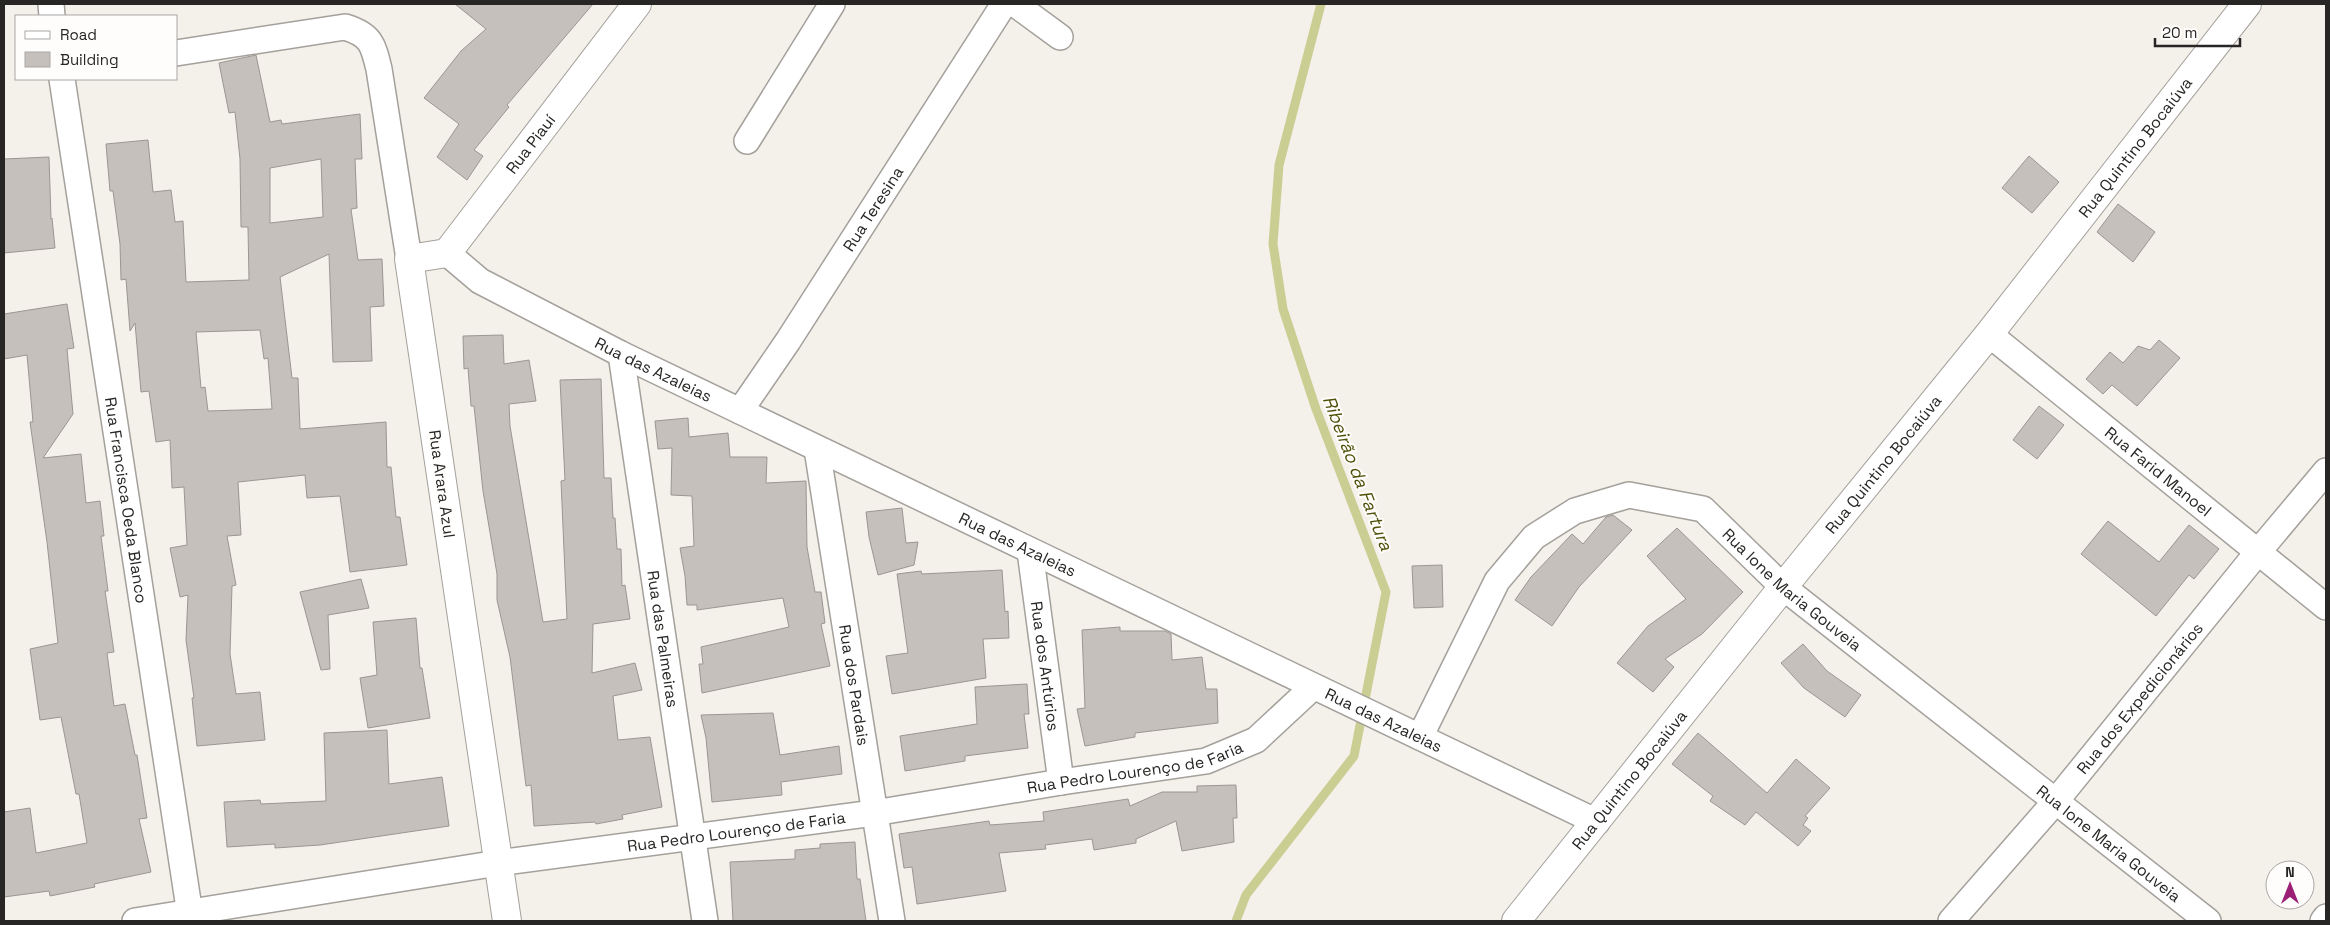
<svg xmlns="http://www.w3.org/2000/svg" width="2330" height="925" font-family="'Space Grotesk',sans-serif">
<rect width="100%" height="100%" fill="#f4f0ea"/>
<g fill="none" stroke-linecap="round" stroke-linejoin="round">
<polyline stroke="#cbce93" stroke-width="9" points="1236,921 1246,895 1354,756 1386,592 1316,409 1283,309 1273,244 1279,165 1321,4"/>
</g>
<g fill="#c6c0bc" stroke="#9b9692" fill-rule="evenodd">
<polygon points="455,4 593,4 507,105 509,107 474,150 483,156 467,180 437,157 459,124 424,98 461,51 486,29"/>
<path d="M256,55L270,122L281,120L282,124L360,114L362,159H355L357,208L351,209L358,260L382,259L384,306L370,307L372,361L333,362L329,254L280,277L292,378H298L300,429L386,422L387,467H391L396,517H400L407,565L350,572L340,496L307,498L305,475L238,482L241,535L227,536L236,585L232,586L230,654L236,694L260,692L265,740L197,746L192,698H194L186,640L188,595L180,597L170,548L187,545L184,487L172,488L170,440L156,442L149,391L141,392L135,323L130,331L126,279L121,280L120,244L113,191H110L106,144L148,140L153,192L171,190L175,222L183,221L186,282L249,280L248,227H241L240,159L235,112L229,113L219,63ZM321,159L323,217L270,223V168ZM260,330L264,359L268,358L272,409L208,411L205,387L201,388L196,332Z"/>
<polygon points="2029,156 2059,182 2032,213 2002,188"/>
<polygon points="49,157 51,219 52,218 55,248 4,253 4,159"/>
<polygon points="2118,204 2155,232 2133,262 2097,232"/>
<polygon points="67,304 74,348 67,349 73,414 43,458 81,454 86,503 100,501 104,536 101,536 108,591 105,591 114,652 107,653 114,706 125,704 135,755 137,755 147,818 139,819 151,872 94,884 95,887 50,896 49,891 4,897 4,812 30,808 36,853 87,843 79,794 76,794 61,717 40,720 30,649 58,643 47,542 30,422 33,422 27,355 4,359 4,314"/>
<polygon points="503,335 504,364 529,360 536,401 509,404 510,426 543,622 567,619 561,481 565,480 560,380 601,379 604,478 611,478 613,518 615,518 617,549 621,549 622,586 625,585 630,619 593,624 592,673 635,663 642,690 613,696 618,740 650,737 662,807 622,815 623,819 596,824 595,822 534,826 531,785 526,786 510,657 497,600 497,574 483,491 474,406 471,406 468,368 464,369 463,336"/>
<polygon points="2159,340 2180,358 2137,406 2112,385 2103,394 2086,379 2110,352 2123,363 2138,346 2150,350"/>
<polygon points="2039,406 2064,425 2037,459 2013,440"/>
<polygon points="688,418 689,437 728,433 730,457 767,457 766,483 806,481 807,547 815,592 821,592 825,623 821,624 830,666 702,693 699,664 703,664 701,647 789,627 783,598 697,610 697,605 687,605 685,576 680,548 694,546 692,496 671,495 672,448 658,449 655,421"/>
<polygon points="902,508 906,543 918,542 914,565 878,575 869,537 866,512"/>
<polygon points="1613,515 1632,530 1579,587 1552,626 1515,600 1531,577 1572,534 1583,544 1606,517"/>
<polygon points="2108,521 2159,562 2189,525 2219,549 2194,579 2189,575 2156,616 2081,554"/>
<polygon points="1677,528 1743,592 1702,634 1665,659 1674,667 1653,692 1617,663 1648,626 1686,599 1647,556"/>
<polygon points="1442,565 1443,607 1414,608 1412,566"/>
<polygon points="1002,570 1005,612 1008,611 1009,638 983,639 986,678 892,694 886,656 908,653 897,574 921,571 922,574"/>
<polygon points="361,579 369,608 328,615 330,669 321,670 300,592"/>
<polygon points="416,618 420,668 422,668 430,718 368,728 360,678 377,675 373,622"/>
<polygon points="1120,627 1120,631 1165,631 1171,634 1172,660 1202,657 1206,689 1217,689 1218,723 1135,733 1135,737 1085,746 1077,709 1085,708 1082,630"/>
<polygon points="1803,644 1827,671 1861,695 1845,717 1804,688 1781,663"/>
<polygon points="1027,684 1029,714 1024,714 1028,748 965,756 965,761 905,771 900,736 977,724 975,687"/>
<polygon points="773,713 780,755 839,746 842,774 781,782 782,795 712,802 706,738 701,715"/>
<polygon points="387,730 389,784 442,777 449,826 320,845 275,848 275,844 227,847 224,802 260,800 261,804 326,801 324,733"/>
<polygon points="1698,733 1767,793 1796,759 1830,788 1805,816 1808,818 1803,825 1811,831 1798,846 1756,812 1745,825 1710,801 1713,796 1672,764"/>
<polygon points="1236,785 1237,818 1233,818 1234,842 1182,851 1176,821 1136,839 1136,843 1094,850 1092,839 1045,845 1046,849 999,853 1006,891 917,904 912,867 904,868 899,834 989,821 990,825 1044,821 1043,812 1128,799 1130,806 1162,792 1197,792 1197,786"/>
<polygon points="855,842 857,879 860,879 866,921 733,921 730,862 795,859 795,850 820,848 820,844"/>
</g>
<g fill="none" stroke-linecap="round" stroke-linejoin="round">
<g stroke="#a4a09b" stroke-width="28">
<g id="minor">
<polyline points="51,4 52,16"/>
<polyline points="1015,4 1060,37"/>
<path d="M176,53L345,27C371,35 373,44 379,69L409,259"/>
<path id="s1" d="M62,79L191,921"/>
<polyline points="747,141 832,4"/>
<path id="s2" d="M447,253L480,281L621,354L1597,822"/>
<path id="s3" d="M1989,334L2326,607"/>
<path id="s4" d="M621,354L705,921"/>
<path id="s5" d="M740,411L788,341L1004,4"/>
<path id="s6" d="M817,449L892,921"/>
<path id="s7" d="M1030,551L1061,782"/>
<path id="s8" d="M1420,737L1497,581L1534,537L1575,511L1629,495L1703,509L1783,587L2208,921"/>
<path id="s9" d="M135,921L498,863L874,813L1061,782L1206,761L1256,740L1313,687"/>
<path id="s10" d="M1951,921L2055,802L2258,552L2326,471"/>
<polyline points="2323,921 2326,917"/>
</g>
</g>
<g stroke="#a4a09b" stroke-width="30">
<g id="tertiary">
<path id="s11" d="M507,921L409,259L447,253L637,4"/>
<path id="s12" d="M1516,921L1783,587L1989,334L2247,4"/>
</g>
</g>
<use href="#minor" stroke="#fff" stroke-width="25"/>
<use href="#tertiary" stroke="#fff" stroke-width="28"/>
</g>
<g text-anchor="middle" dominant-baseline="central" stroke-width="4" stroke-linejoin="round" paint-order="stroke">
<g font-size="16" fill="#272624" stroke="#fffdfb">
<text stroke="none"><textPath href="#s11" startOffset="845">Rua Piauí</textPath></text>
<text stroke="none"><textPath href="#s12" startOffset="991">Rua Quintino Bocaiúva</textPath></text>
<text stroke="none"><textPath href="#s5" startOffset="242">Rua Teresina</textPath></text>
<text stroke="none"><textPath href="#s2" startOffset="238">Rua das Azaleias</textPath></text>
<text stroke="none"><textPath href="#s12" startOffset="586">Rua Quintino Bocaiúva</textPath></text>
<text stroke="none"><textPath href="#s3" startOffset="218">Rua Farid Manoel</textPath></text>
<text transform="translate(442 484) rotate(82)">Rua Arara Azul</text>
<text stroke="none"><textPath href="#s1" startOffset="426">Rua Francisca Oeda Blanco</textPath></text>
<text stroke="none"><textPath href="#s2" startOffset="642">Rua das Azaleias</textPath></text>
<text stroke="none"><textPath href="#s8" startOffset="532">Rua Ione Maria Gouveia</textPath></text>
<text stroke="none"><textPath href="#s4" startOffset="288">Rua das Palmeiras</textPath></text>
<text stroke="none"><textPath href="#s7" startOffset="116">Rua dos Antúrios</textPath></text>
<text stroke="none"><textPath href="#s6" startOffset="239">Rua dos Pardais</textPath></text>
<text stroke="none"><textPath href="#s10" startOffset="292">Rua dos Expedicionários</textPath></text>
<text stroke="none"><textPath href="#s2" startOffset="1048">Rua das Azaleias</textPath></text>
<text stroke="none"><textPath href="#s9" startOffset="1012">Rua Pedro Lourenço de Faria</textPath></text>
<text stroke="none"><textPath href="#s12" startOffset="181">Rua Quintino Bocaiúva</textPath></text>
<text stroke="none"><textPath href="#s9" startOffset="608">Rua Pedro Lourenço de Faria</textPath></text>
<text stroke="none"><textPath href="#s8" startOffset="938">Rua Ione Maria Gouveia</textPath></text>
</g>
<g font-size="18" font-style="italic" fill="#4f510a" stroke="#fffdfb">
<text transform="translate(1358 473) rotate(69)">Ribeirão da Fartura</text>
</g>
</g>
<rect width="2330" height="925" fill="none" stroke="#272624" stroke-width="10"/>
<rect x="15" y="15" width="162" height="65" fill="#fffdfb" stroke="#a9a7a5"/>
<rect x="25" y="31" width="25" height="8" fill="#ffffff" stroke="#a9a7a5"/>
<text x="60" y="40" font-size="15" fill="#272624">Road</text>
<rect x="25" y="52" width="25" height="15" fill="#c6c0bc" stroke="#a9a7a5"/>
<text x="60" y="65" font-size="15" fill="#272624">Building</text>
<g transform="translate(2290 885)"><circle r="24" fill="#fffdfb" stroke="#a9a7a5"/>
<path d="M0-4L9 19L0 12L-9 19Z" fill="#9a1f77"/>
<text y="-8" font-size="14" font-weight="bold" text-anchor="middle" fill="#272624">N</text>
</g>
<path d="M2155 38v8h85v-8" fill="none" stroke="#272624" stroke-width="2.5"/>
<text x="2162" y="38" font-size="15" fill="#272624" stroke="#fffdfb" stroke-width="4" paint-order="stroke">20 m</text>
</svg>
